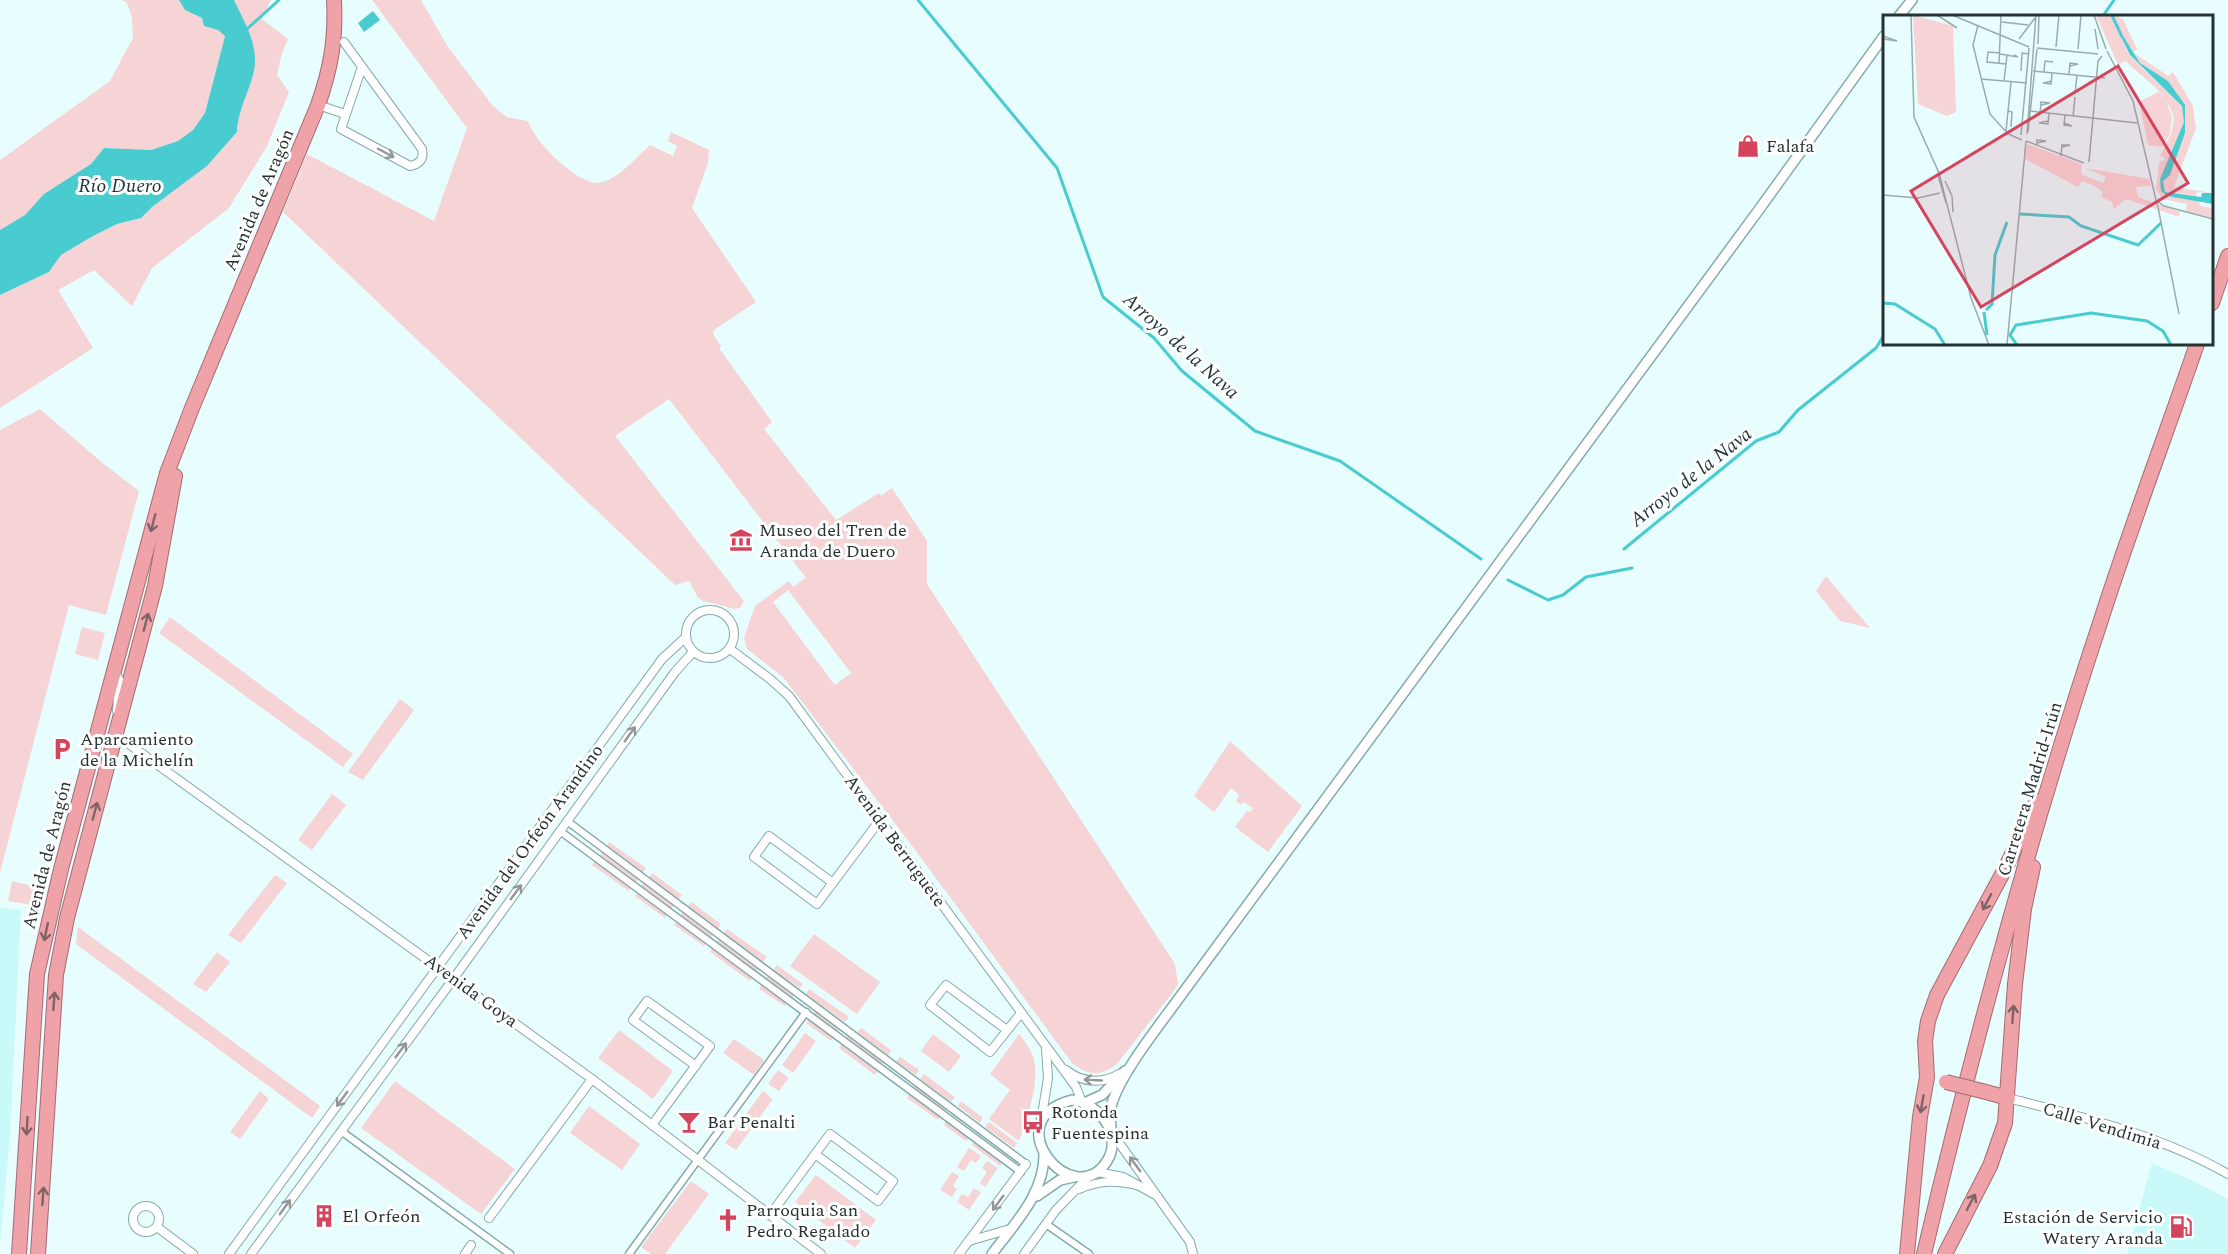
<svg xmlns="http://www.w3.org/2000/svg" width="2228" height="1254" font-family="Spectral,serif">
<rect width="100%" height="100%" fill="#e7fdfe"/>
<g fill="#caf9fa">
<polygon points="0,908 21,910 10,1136 0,1244"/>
<polygon points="2152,1163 2191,1180 2228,1199 2228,1254 2127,1254"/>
</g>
<g fill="#f6d4d6" fill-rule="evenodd">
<polygon points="122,0 179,0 185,10 202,18 204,26 218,30 225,36 205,113 193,130 178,141 151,150 104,148 91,164 45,194 25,215 0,230 0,160 110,81 133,38 132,17 127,3"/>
<polygon points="234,0 271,0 262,19 288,39 282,53 277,75 289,92 267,146 229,208 152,268 132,306 94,270 58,290 93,348 0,408 0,295 49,272 61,255 93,236 117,224 141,218 152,207 207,166 237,132 238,115 255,63"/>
<path d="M372,0H421L448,47L493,106L507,117L528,121C534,141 574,181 596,183C599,183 607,181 610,179C622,174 639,155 650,145L673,156L677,146L668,141L671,132L709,150L708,163L692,208L756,302L714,330L713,334L721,346L719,348L772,422L764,429L836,520L879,493L881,496L892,488L927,541V584L1175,964L1178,984L1173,992L1117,1064C1100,1077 1089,1076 1072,1063L916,851L783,677L747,649L744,638L755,606L789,581L793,587L806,578L669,399L615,436L744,601L740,608L735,609L703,601L698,598L689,581L675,585L283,212L307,154L434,221L467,128ZM788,590L851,673L835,685L773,602Z"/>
<polygon points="40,409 100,461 139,491 106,615 69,605 0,873 0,430"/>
<polygon points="1826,576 1870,628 1840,621 1816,591"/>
<polygon points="170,617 353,754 343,767 159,633"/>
<polygon points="82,627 105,633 98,660 75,654"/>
<polygon points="400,699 414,710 363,780 348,772"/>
<polygon points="1230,741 1302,806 1268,852 1235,827 1247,811 1250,812 1253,808 1244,802 1242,805 1236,801 1239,795 1231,788 1214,812 1194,796"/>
<polygon points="332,794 346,805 312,850 298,840"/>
<polygon points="609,842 646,868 643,873 606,847"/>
<polygon points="602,852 639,878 636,883 599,857"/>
<polygon points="595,861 632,887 629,891 592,865"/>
<polygon points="652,873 682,895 678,899 649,878"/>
<polygon points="275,875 287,883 241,943 228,935"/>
<polygon points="12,881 36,887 32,905 8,901"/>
<polygon points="644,882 675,904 671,909 640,887"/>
<polygon points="638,892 668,914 665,918 635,896"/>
<polygon points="691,902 721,924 718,929 687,907"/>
<polygon points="684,911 714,933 711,938 680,916"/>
<polygon points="677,921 707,943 704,946 674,925"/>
<polygon points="78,927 320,1106 312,1118 76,944"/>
<polygon points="727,929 767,957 763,962 724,933"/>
<polygon points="814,934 880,982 857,1014 790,966"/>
<polygon points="720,937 760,966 757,972 716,943"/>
<polygon points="713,947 753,977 750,981 710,952"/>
<polygon points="217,952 230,962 206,992 193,984"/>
<polygon points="777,965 803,984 800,988 773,970"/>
<polygon points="769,974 796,993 792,998 765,979"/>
<polygon points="762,984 788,1002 785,1006 759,989"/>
<polygon points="809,989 849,1017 845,1022 806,994"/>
<polygon points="816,1009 841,1027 838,1032 813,1014"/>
<polygon points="810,1018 834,1037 831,1041 806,1023"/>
<polygon points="861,1028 892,1051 888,1055 857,1032"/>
<polygon points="619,1030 673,1071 653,1099 598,1058"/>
<polygon points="805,1033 816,1041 793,1073 782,1065"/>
<polygon points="848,1033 885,1059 881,1065 845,1038"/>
<polygon points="933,1034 961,1056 949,1072 921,1051"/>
<path d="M1019,1034C1024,1040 1029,1047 1032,1054C1042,1077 1027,1119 1019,1141L989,1119L1010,1090L990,1074Z"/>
<polygon points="734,1039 764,1060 754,1075 723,1053"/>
<polygon points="842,1043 878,1070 875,1075 839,1048"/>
<polygon points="900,1057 919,1070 916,1075 896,1062"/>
<polygon points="778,1070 789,1078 779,1091 768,1084"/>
<polygon points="924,1074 955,1097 951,1102 920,1079"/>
<polygon points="395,1081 515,1169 481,1214 361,1128"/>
<polygon points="917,1083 948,1106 945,1112 913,1089"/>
<polygon points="260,1091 269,1099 240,1139 230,1132"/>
<polygon points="763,1091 773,1099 736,1150 725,1143"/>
<polygon points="910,1093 941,1116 938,1120 907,1098"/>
<polygon points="961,1101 983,1118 980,1123 958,1106"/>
<polygon points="589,1106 640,1144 622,1170 570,1133"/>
<polygon points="947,1120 970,1137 966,1141 944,1125"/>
<polygon points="989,1122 1017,1143 1014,1148 985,1127"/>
<polygon points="974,1141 1003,1162 1000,1166 972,1145"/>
<polygon points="969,1148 981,1156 976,1163 971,1160 964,1171 957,1167"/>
<polygon points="987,1161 998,1168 985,1187 980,1183 987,1172 982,1168"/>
<polygon points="952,1172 959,1176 953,1186 957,1189 952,1197 940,1190"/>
<polygon points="816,1175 876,1220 855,1248 795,1202"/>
<polygon points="691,1181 709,1194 665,1254 651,1254 641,1247"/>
<polygon points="974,1188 981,1192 969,1210 957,1202 962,1194 968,1197"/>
</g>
<g fill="#49ccd0">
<path d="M179,0H234C243,20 256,39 255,63C254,84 238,106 237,132L207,166L152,207L141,218L117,224L93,236L61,255L49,272L0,295V230L25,215L44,194L91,164L104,148L151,150L178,141L193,130L205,113L225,36L218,30L204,26L202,18L185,10Z"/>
<polygon points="373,11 380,20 364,32 358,23"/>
</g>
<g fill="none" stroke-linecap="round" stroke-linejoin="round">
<g stroke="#49ccd0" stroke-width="3">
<polyline points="918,0 1057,168 1103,297 1154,338 1182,371 1255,431 1340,461 1481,559"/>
<polyline points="2103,16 2114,0"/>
<polyline points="247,29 279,0"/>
<polyline points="1624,549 1756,441 1779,432 1798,410 1876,348 1884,335"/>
<polyline points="1508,580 1548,600 1563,595 1586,577 1632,568"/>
</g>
<g stroke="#86a9aa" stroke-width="9">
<g id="pedestrian">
<polyline points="567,821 1026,1164"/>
<polyline points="560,831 1021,1172"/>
<polyline points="341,1131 510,1254"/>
<polyline points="1046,1224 1089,1254"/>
<polyline points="629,1254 806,1012"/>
</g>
</g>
<g stroke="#86a9aa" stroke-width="10">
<g id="minor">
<path d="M344,42L422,149C424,159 420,164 410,166L341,129L362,67"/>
<polyline points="318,105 345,114"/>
<circle cx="710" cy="634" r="24"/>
<polyline points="730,649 770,679 789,696 1076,1087 1082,1102"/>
<polyline points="114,672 119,679 117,711"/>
<polyline points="115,734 592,1079 821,1254"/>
<polyline points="833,883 769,836 754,857 817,904 880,820"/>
<polyline points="1007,1030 946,985 930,1005 990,1052 1021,1013"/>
<path d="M1066,1070C1082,1083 1103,1084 1119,1074"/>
<path d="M2008,1098C2083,1117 2160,1135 2228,1174"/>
<polyline points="1041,1121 1048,1078 1046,1049"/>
<polyline points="652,1125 710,1046 647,1001 633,1020 696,1066"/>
<polyline points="1112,1133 1190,1242 1193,1254"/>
<polyline points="1097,1172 1123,1177 1154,1194"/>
<path d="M1079,1189C1101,1180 1117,1180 1140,1186"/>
<circle cx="146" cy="1219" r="13"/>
<polyline points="770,1215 830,1134 893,1181 878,1201 815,1154"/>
<polyline points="489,1218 592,1079"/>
<polyline points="157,1227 193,1254"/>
<polyline points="969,1241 1010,1229"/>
<polyline points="229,1254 662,659 686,637"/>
<polyline points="251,1254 454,978 675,672 693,652"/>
<polyline points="465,1254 471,1245"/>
<polyline points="959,1254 1026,1164"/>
<polyline points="1024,1254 1056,1210 1090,1175"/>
</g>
</g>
<g stroke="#86a9aa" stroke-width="12">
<g id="tertiary">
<polyline points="1899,16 1912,0"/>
<path d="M1072,1100C1100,1103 1123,1136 1107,1161C1074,1214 994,1120 1072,1100Z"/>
<polyline points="1084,1103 1102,1095 1125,1071"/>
<path d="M1111,1130C1111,1123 1109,1114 1111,1107C1118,1076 1162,1022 1182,994L1758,211L1884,36"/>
<polyline points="1037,1196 1060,1180 1074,1177"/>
<path d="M992,1254C1015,1223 1045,1193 1044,1153"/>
</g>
</g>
<g stroke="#a56b71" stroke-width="16">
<g id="trunk">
<polyline points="2212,303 2228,256"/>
<polyline points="1982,1091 2008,1098"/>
<path d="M19,1254L37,974L61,869L167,473L192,408L318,105C331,68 336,39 334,0"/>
<polyline points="38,1254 56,975 67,918 155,586 175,476"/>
<polyline points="1907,1254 1920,1117 1927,1077 1925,1041 1928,1021 1937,995 2006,867 2037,801"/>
<path d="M1924,1254C1974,1042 2031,831 2100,623C2130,529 2165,437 2197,344"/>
<polyline points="1945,1254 1990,1166 2005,1123 2015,984 2024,909 2033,867"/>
</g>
</g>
<use href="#pedestrian" stroke="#fff" stroke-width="6"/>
<use href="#minor" stroke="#fff" stroke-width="8"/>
<use href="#tertiary" stroke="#fff" stroke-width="9"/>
<use href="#trunk" stroke="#efa2a8" stroke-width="14"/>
<g stroke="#a56b71" stroke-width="16" stroke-linecap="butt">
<polyline id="trunk-bridge" points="1946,1082 1982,1091"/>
</g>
<use href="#trunk-bridge" stroke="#efa2a8" stroke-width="14"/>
</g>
<defs><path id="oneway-shaft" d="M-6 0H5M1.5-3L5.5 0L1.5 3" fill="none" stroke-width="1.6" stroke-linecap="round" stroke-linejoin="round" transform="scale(1.5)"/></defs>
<g stroke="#929898">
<use href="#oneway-shaft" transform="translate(386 153) rotate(28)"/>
<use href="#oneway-shaft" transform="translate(630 734) rotate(-54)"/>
<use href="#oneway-shaft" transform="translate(516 892) rotate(-54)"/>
<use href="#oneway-shaft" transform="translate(401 1050) rotate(-53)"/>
<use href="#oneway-shaft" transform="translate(1093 1080) rotate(-177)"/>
<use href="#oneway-shaft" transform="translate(342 1099) rotate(126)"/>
<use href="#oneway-shaft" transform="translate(1135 1164) rotate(-126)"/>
<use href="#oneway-shaft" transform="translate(998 1203) rotate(126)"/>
<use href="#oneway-shaft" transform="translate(285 1207) rotate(-54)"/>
</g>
<g stroke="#7f6467">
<use href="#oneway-shaft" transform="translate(153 523) rotate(105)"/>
<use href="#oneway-shaft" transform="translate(146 622) rotate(-75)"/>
<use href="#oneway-shaft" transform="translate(95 811) rotate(-75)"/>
<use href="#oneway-shaft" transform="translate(1987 902) rotate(118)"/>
<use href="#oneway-shaft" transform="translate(46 932) rotate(102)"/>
<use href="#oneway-shaft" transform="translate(54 1001) rotate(-86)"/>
<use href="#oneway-shaft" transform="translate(2013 1014) rotate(-86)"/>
<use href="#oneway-shaft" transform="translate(1922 1104) rotate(100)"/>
<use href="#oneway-shaft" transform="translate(27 1126) rotate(93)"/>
<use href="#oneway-shaft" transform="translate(43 1196) rotate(-86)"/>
<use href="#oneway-shaft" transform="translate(1971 1202) rotate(-62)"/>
</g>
<defs>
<g id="shop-bare" transform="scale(1.8)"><path d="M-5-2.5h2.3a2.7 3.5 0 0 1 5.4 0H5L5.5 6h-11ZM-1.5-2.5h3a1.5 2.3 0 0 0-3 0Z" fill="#d4445d" stroke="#fff" stroke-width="2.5" paint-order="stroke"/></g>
<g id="museum-bare" transform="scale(1.8)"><path d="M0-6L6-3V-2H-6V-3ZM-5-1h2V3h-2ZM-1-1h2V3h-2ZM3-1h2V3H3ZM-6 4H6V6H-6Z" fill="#d4445d" stroke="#fff" stroke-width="2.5" paint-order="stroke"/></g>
<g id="parking-bare" transform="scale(1.8)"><path d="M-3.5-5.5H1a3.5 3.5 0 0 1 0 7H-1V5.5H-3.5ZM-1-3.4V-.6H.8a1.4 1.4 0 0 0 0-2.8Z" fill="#d4445d" stroke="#fff" stroke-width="2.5" paint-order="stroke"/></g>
<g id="bar-bare" transform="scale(1.8)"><path d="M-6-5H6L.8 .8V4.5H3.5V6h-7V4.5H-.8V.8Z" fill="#d4445d" stroke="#fff" stroke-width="2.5" paint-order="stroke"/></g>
<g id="bus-bare" transform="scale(1.8)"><path d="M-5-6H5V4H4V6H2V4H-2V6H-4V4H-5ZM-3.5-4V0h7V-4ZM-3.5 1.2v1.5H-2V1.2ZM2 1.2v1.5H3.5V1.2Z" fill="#d4445d" stroke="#fff" stroke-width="2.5" paint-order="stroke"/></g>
<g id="building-bare" transform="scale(1.8)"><path d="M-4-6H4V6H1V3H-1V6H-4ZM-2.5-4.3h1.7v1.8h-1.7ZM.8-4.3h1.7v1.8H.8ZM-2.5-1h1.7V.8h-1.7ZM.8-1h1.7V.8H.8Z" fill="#d4445d" stroke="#fff" stroke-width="2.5" paint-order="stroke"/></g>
<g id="church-bare" transform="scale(1.8)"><path d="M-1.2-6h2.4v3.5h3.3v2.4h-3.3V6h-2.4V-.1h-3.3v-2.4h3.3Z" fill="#d4445d" stroke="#fff" stroke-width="2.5" paint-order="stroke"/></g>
<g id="fuel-bare" transform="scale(1.8)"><path d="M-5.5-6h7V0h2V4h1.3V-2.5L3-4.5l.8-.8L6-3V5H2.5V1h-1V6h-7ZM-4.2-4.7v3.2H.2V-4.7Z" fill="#d4445d" stroke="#fff" stroke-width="2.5" paint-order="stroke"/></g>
</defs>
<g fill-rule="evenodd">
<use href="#shop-bare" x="1748" y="146"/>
<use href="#museum-bare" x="741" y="540"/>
<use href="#parking-bare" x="62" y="749"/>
<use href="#bar-bare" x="689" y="1122"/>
<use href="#bus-bare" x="1033" y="1122"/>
<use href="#building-bare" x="324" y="1216"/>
<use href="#church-bare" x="728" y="1220"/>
<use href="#fuel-bare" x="2181" y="1227"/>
</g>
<g text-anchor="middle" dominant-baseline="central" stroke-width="6" stroke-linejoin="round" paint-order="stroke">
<g font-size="18" fill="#243232" stroke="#fff" text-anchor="start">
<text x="1766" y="146">Falafa</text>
<text x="759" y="530">Museo del Tren de<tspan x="759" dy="21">Aranda de Duero</tspan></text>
<text x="80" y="739">Aparcamiento<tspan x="80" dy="21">de la Michelín</tspan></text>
<text x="1051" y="1112">Rotonda<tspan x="1051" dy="21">Fuentespina</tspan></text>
<text x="707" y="1122">Bar Penalti</text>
<text x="746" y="1210">Parroquia San<tspan x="746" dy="21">Pedro Regalado</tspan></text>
<text x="342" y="1216">El Orfeón</text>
<text x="2163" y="1217" text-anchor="end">Estación de Servicio<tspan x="2163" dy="21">Watery Aranda</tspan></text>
</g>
<g font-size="18" fill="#243232" stroke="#fff">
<text transform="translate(259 200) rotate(-67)">Avenida de Aragón</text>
<text transform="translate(2030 789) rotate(-73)">Carretera Madrid-Irún</text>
<text transform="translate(895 841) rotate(54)">Avenida Berruguete</text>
<text transform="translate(530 842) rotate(-54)">Avenida del Orfeón Arandino</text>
<text transform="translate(47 855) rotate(-76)">Avenida de Aragón</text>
<text transform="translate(471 991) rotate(36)">Avenida Goya</text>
<text transform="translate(2102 1126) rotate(17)">Calle Vendimia</text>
</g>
<g font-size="20" font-style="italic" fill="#1e3536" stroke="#fff">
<text x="120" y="186">Río Duero</text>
<text transform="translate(1181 346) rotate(42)">Arroyo de la Nava</text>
<text transform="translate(1691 477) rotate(-38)">Arroyo de la Nava</text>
</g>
</g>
<g transform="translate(1883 15)">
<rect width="330" height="330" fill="#e7fdfe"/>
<path d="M30,0L70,11L73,97L64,101L35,89ZM213,0H227L247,41L299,91L301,106L296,125L277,164L280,179L315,186L318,191L330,193V203L303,196L304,189L280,184L273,175L276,147L283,144L277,141L288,119L291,104L287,92L283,86L289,102L287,119L279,132L265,130L256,87L275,77L281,83L272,72L242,46L235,50ZM231,0L240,4L254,34L251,37L236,18ZM251,38L285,61L290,57L310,91L313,113L291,172L330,178L314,177L313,181L282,177L280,166L290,152L302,118L300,88L285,66L257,48ZM144,129L199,149L198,159L220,168L223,162L202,153L267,164L268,171L253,172L255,182L297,197L296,202L243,184L231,194L229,187L218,182L220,177L210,170L199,166L195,172L142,144Z" fill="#f6d4d6"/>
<path d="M227,0L257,48L285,66L302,90V118L287,160L280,166L282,177L318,182L319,178H330V189L284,181L278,176L277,164L301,107L299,91L247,40Z" fill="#49ccd0"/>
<path fill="none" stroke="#49ccd0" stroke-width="3" d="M229,0L239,22M137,199L186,202L198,211L255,230L278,208M0,288L12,289L52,314L62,330M103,295L109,289L112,240L124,207M101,297L104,320M134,330L127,320L133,310L208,298L264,306L280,316L288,330"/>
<path fill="none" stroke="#99acac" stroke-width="1.5" d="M28,0L31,102L56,158L88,283L106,330M54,0L74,13M69,0L146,32M211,0L223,34M119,7L145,10M95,10L90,30L107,99L125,119L139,125M212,14L215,34M0,21L14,26L0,24M136,24L152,3M155,29L156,0M173,32L176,0M154,33L215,39M195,34L198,0M224,36L250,86L273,185L281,191L330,204M117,38L105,37L104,47L123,49M117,39L135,42L131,40M116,48L118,0M138,56L139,38L146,39M150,56L222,63M161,57L162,46L170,47M186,59L187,48L195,49L187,51M98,64L144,68M121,66L124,40M169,66L160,68L168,69L169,58M192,79L194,60M125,96L129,97L128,112M147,96L254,108M157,97L158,90V87L167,88L158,90M190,101L192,82M165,106L156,108L165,109L166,98M181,108L189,111L181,110L182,100M123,116L128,67M145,117L154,34M144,119L153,0M138,120L146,33M143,126L201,148M154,131V125L163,126L154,128M178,141L179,130H187L179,132M206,147L215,46L219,41M55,160L63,188M62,166L69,181L70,197M0,180L35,183L57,178M274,187L296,299M124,330L143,126"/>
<path fill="#d4445d" fill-opacity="0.15" stroke="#d4445d" stroke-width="3" d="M235,51L305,168L98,292L28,176Z"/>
<rect width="330" height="330" fill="none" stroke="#243232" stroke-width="3"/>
</g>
</svg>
